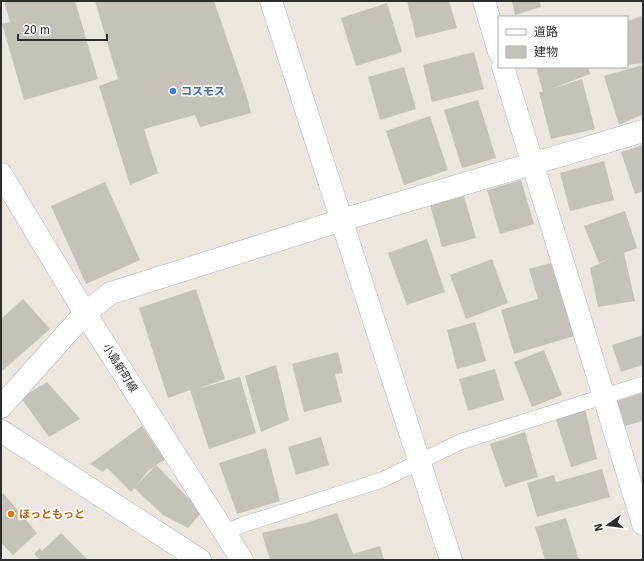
<svg xmlns="http://www.w3.org/2000/svg" width="644" height="561" font-family="'Fira Sans','Noto Sans JP',sans-serif">
<rect width="100%" height="100%" fill="#ece6e0"/>
<g fill="#c5c1bb" fill-rule="evenodd">
<polygon points="4,1 75,1 98,79 24,100 2,24 10,22"/>
<polygon points="95,1 214,1 247,97 251,113 200,127 195,115 144,129 158,173 130,185 99,86 118,79"/>
<polygon points="407,1 449,1 457,28 416,38"/>
<polygon points="512,1 540,1 541,7 515,15"/>
<polygon points="387,3 402,52 356,66 341,18"/>
<polygon points="643,16 643,63 627,65 627,21"/>
<polygon points="474,52 484,89 432,102 423,65"/>
<polygon points="643,65 643,114 619,125 604,76"/>
<polygon points="404,67 416,109 380,120 368,77"/>
<polygon points="536,67 588,67 590,74 551,89 582,79 595,129 551,139 539,92 543,92"/>
<polygon points="478,100 496,158 462,168 444,110"/>
<polygon points="430,116 448,170 404,185 386,131"/>
<polygon points="643,145 643,191 635,194 621,152"/>
<polygon points="604,161 614,200 570,211 560,173"/>
<polygon points="521,180 534,224 500,234 487,190"/>
<polygon points="105,182 140,260 86,284 51,206"/>
<polygon points="464,196 476,238 442,247 430,205"/>
<polygon points="625,211 637,248 624,253 635,301 598,307 590,268 613,257 599,263 584,226"/>
<polygon points="427,239 445,292 407,305 388,253"/>
<polygon points="492,259 508,303 466,319 450,275"/>
<polygon points="551,263 574,336 514,354 501,310 538,299 529,269"/>
<polygon points="196,289 225,379 197,389 240,377 256,433 209,449 190,390 168,398 139,308"/>
<polygon points="23,299 50,329 1,372 1,319"/>
<polygon points="475,322 486,361 457,369 447,330"/>
<polygon points="643,335 643,365 621,372 612,345"/>
<polygon points="544,350 562,395 532,407 514,362"/>
<polygon points="338,352 343,373 335,374 342,402 304,412 292,364"/>
<polygon points="276,365 289,420 261,432 245,376"/>
<polygon points="495,369 504,400 468,411 459,379"/>
<polygon points="47,382 80,419 49,437 21,398"/>
<polygon points="643,393 643,421 625,426 617,401"/>
<polygon points="585,409 597,459 571,467 555,416"/>
<path d="M142,426L165,460L156,465L202,512L188,528L163,515L134,488L131,492L107,468L103,472L90,464ZM156,465L135,487L148,471Z"/>
<polygon points="525,432 538,477 505,487 490,444"/>
<polygon points="321,437 329,465 296,475 288,447"/>
<polygon points="266,448 280,501 237,514 219,463"/>
<polygon points="602,469 610,497 537,517 527,483 554,475 556,482"/>
<polygon points="3,493 37,533 13,555 1,543 1,495"/>
<polygon points="337,513 353,554 380,546 384,560 270,560 262,533 309,522"/>
<polygon points="566,518 579,560 545,560 535,527"/>
<polygon points="61,533 88,560 40,560 34,554 40,548 42,551"/>
</g>
<g fill="none" stroke-linecap="round" stroke-linejoin="round">
<g stroke="#b1b3bb" stroke-width="16">
<polyline id="lane" points="225,533 242,525 382,480 460,442 643,384"/>
</g>
<g stroke="#b1b3bb" stroke-width="23">
<g id="street">
<polyline points="484,1 499,52"/>
<polyline points="503,67 643,524"/>
<polyline points="1,407 85,313 111,293 342,220 643,131"/>
<polyline points="1,431 200,560"/>
</g>
</g>
<g stroke="#b1b3bb" stroke-width="23">
<g id="secondary">
<polyline points="271,1 451,560"/>
<polyline points="1,174 85,313 242,560"/>
</g>
</g>
<use href="#lane" stroke="#fff" stroke-width="15"/>
<use href="#street" stroke="#fff" stroke-width="22"/>
<use href="#secondary" stroke="#fff" stroke-width="22"/>
</g>
<circle fill="#3f7fe0" stroke="#fff" stroke-width="1.5" cx="173" cy="91" r="4"/>
<circle fill="#e8710a" stroke="#fff" stroke-width="1.5" cx="11" cy="514" r="4"/>
<g text-anchor="middle" dominant-baseline="central" stroke-width="3.5" stroke-linejoin="round" paint-order="stroke">
<g font-size="11" font-weight="bold" fill="#366cbe" stroke="#fff" text-anchor="start">
<text x="181" y="91">コスモス</text>
</g>
<g font-size="11" fill="#2c2c2c" stroke="#fff">
<text transform="translate(120 368) rotate(58)">小島新町線</text>
</g>
<g font-size="11" font-weight="bold" fill="#c56008" stroke="#fff" text-anchor="start">
<text x="19" y="514">ほっともっと</text>
</g>
</g>
<rect width="644" height="561" fill="none" stroke="#2c2c2c" stroke-width="4"/>
<rect x="498" y="16" width="130" height="52" fill="#ffffff" stroke="#ababab"/>
<rect x="506" y="29" width="20" height="6" fill="#ffffff" stroke="#ababab"/>
<text x="534" y="36" font-size="12" fill="#2c2c2c">道路</text>
<rect x="506" y="46" width="20" height="12" fill="#c5c1bb" stroke="#ababab"/>
<text x="534" y="56" font-size="12" fill="#2c2c2c">建物</text>
<g transform="translate(608 525) rotate(256)" stroke="#ffffff" stroke-width="3" paint-order="stroke">
<path d="M0-3L7 15L0 10L-7 15Z" fill="#2c2c2c"/>
<text y="-6" font-size="11" font-weight="bold" text-anchor="middle" fill="#2c2c2c">N</text>
</g>
<path d="M18 34v6h89v-6" fill="none" stroke="#2c2c2c" stroke-width="2"/>
<text x="24" y="34" font-size="12" fill="#2c2c2c" stroke="#ffffff" stroke-width="3" paint-order="stroke">20 m</text>
</svg>
